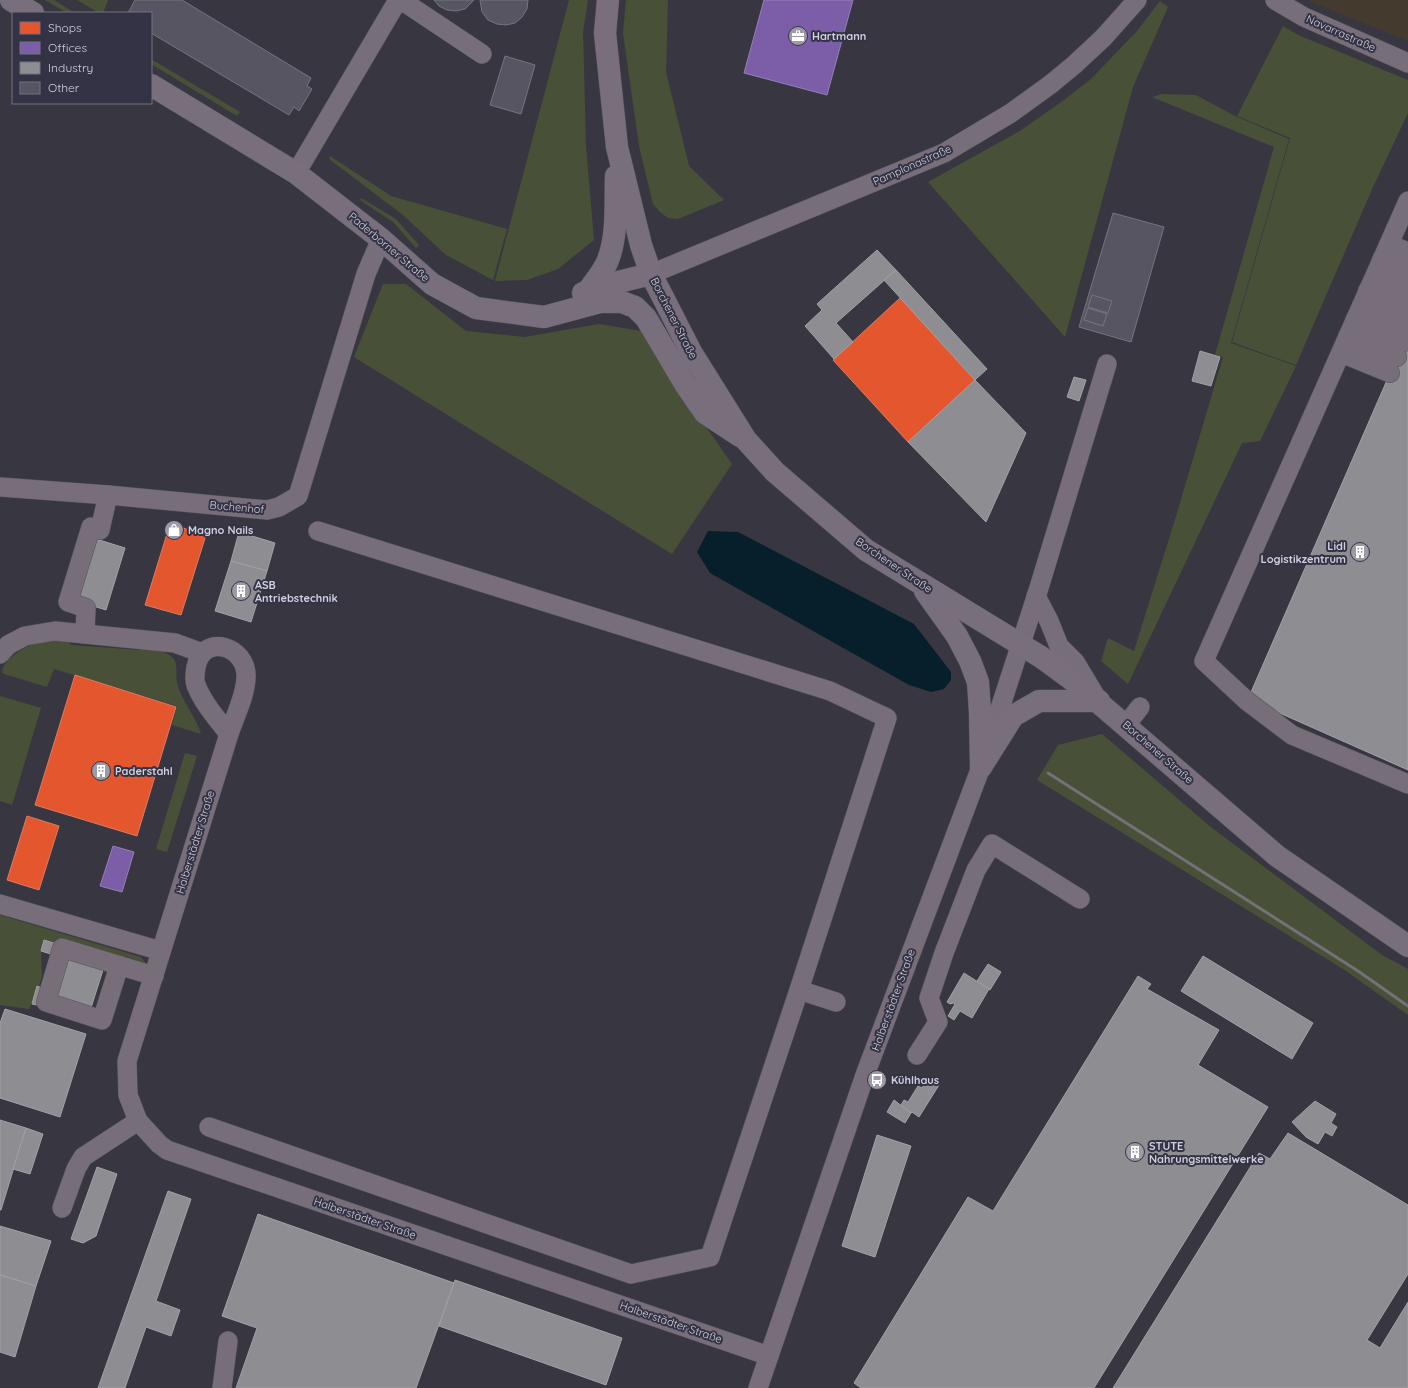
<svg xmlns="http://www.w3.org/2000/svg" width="1408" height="1388" font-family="Quicksand,sans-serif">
<rect width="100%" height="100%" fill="#383741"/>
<polygon fill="#443a2e" points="1309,0 1408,0 1408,41 1311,2"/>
<g fill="#485138">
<polygon points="45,0 54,0 75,13 67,13"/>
<polygon points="77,0 108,0 103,13 99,13"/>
<polygon points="569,0 588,0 583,32 586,146 594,240 558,269 527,280 495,281"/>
<polygon points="626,0 668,0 666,72 689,166 724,200 678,219 668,218 660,212 653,204 639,146 623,33"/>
<polygon points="1160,1 1168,7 1133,87 1065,337 928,182 1020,131 1064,100 1091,79 1137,31"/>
<polygon points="1283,26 1298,35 1408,80 1408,113 1373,187 1296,365 1232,342 1290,138 1237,116"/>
<polygon points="151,59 240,112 237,116 151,64"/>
<polygon points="1162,94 1196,95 1235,116 1289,139 1231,343 1296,366 1260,441 1242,443 1128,684 1101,661 1108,638 1134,651 1177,513 1223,357 1215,355 1274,147 1152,97"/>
<polygon points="330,156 391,196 507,229 493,280 446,255 403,215 329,159"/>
<polygon points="361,198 396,219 419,245 416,248 393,222 360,200"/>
<polygon points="383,284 406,284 466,331 525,337 599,324 641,331 683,394 732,464 672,554 354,357"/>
<path d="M66,639L71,645L139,650L146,644L163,650V652C168,654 172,656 175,661C178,668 175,678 178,686C183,703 196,717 201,734L172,725L177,706L54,669L47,687L4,674L2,672C3,658 31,643 43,640C50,639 58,640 66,639Z"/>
<polygon points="0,696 41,708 12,805 0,801"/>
<polygon points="1102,734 1212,828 1382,955 1408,969 1408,1015 1343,969 1037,780 1058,745"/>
<polygon points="185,753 197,756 167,852 156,849"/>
<polygon points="0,915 141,957 147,965 63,945 45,940 41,951 42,976 37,992 29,1009 0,1005"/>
</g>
<polygon fill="#061f2a" points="708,531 738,532 914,624 951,672 951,680 944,689 931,692 909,685 710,573 697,552"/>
<g fill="#e4572e" stroke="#de7b62">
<polygon points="900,298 975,380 908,442 833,360"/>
<polygon points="170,524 206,535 181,615 145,605"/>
<polygon points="75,675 176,707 137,836 35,805"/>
<polygon points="27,816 59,826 39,890 7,880"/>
</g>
<g fill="#7b5ea7" stroke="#9580b7">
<polygon points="764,0 853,0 827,95 744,73"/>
<polygon points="113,846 134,852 122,892 100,886"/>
</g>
<g fill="#8d8d92" stroke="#a1a1a8">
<polygon points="877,250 896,270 836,323 853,342 834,359 805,326 822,310 817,304"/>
<polygon points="896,270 987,369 975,380 884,280"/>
<polygon points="1408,332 1408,770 1248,699"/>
<polygon points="1200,351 1220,357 1211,386 1192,381"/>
<polygon points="1074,377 1086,380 1079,401 1067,397"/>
<polygon points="975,380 1026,433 986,522 908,442"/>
<polygon points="239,532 275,543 267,571 231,561"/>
<polygon points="93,538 125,548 106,610 74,600"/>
<polygon points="231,561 267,571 251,622 215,611"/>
<polygon points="44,940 57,944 54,955 41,951"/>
<polygon points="1203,956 1313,1023 1292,1059 1181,991"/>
<polygon points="64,958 103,970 90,1011 52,998"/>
<polygon points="988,964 1001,972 990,990 977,981"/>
<polygon points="964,973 989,989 972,1018 960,1011 954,1020 948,1016 955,1004 953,1003 950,1004 947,1002"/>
<polygon points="1138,976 1151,984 1147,989 1219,1030 1198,1065 1268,1107 1094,1388 861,1388 854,1383 968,1197 993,1211"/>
<polygon points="37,986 42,988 37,1005 32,1004"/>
<polygon points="5,1009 86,1034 60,1117 0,1098 0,1023"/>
<polygon points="928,1078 939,1085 919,1117 912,1112 911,1113 901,1105 904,1100 908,1102 918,1086 922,1088"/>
<polygon points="894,1100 911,1113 905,1123 887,1112"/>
<polygon points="1315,1101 1336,1114 1331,1123 1337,1127 1332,1136 1325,1132 1318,1144 1306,1137 1292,1122"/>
<polygon points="0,1120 26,1128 1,1210 0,1210"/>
<polygon points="26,1128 43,1134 30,1174 13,1169"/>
<polygon points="1288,1133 1408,1205 1408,1274 1367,1340 1380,1348 1408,1302 1408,1388 1113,1388 1259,1153 1270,1159"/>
<polygon points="877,1135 911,1146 875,1257 842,1246"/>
<polygon points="97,1167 117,1174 96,1236 83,1243 71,1239"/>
<polygon points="168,1191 191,1199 156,1301 180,1310 171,1336 146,1327 125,1388 98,1388"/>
<polygon points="258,1214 454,1283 416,1388 236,1388 257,1328 222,1316"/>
<polygon points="0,1226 51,1241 36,1286 0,1275"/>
<polygon points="0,1275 36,1286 15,1357 0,1352"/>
<polygon points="455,1280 622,1338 606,1385 439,1326"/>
</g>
<g fill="#565561" stroke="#75757e">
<polygon points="135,0 182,0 311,78 307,86 312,89 299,111 294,107 289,115 151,33 151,13 128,13"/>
<polygon points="434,0 474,0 465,9 456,11 447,10 439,6"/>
<polygon points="480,0 528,0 527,9 522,17 515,23 506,25 497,24 488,20 482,12"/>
<polygon points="505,56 535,65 521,114 490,105"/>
<polygon points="1113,213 1164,227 1131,342 1079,327"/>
<polygon points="1092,295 1112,301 1108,313 1088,307"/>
<polygon points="1088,308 1107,314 1103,326 1084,320"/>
</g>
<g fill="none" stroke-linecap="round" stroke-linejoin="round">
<g stroke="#54535c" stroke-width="20">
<g id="minor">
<polyline points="401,0 482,54"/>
<polyline points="1275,0 1304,17 1408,63"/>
<polyline points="296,173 398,0"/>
<polyline points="1408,201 1204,661 1247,701 1292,735 1408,784"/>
<polyline points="1389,244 1408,252"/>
<polyline points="1382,259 1408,271"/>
<polyline points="651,274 944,153 1011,113 1051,84 1074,65 1103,38 1137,0"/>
<polyline points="1376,274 1408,289"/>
<polyline points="1368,290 1408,307"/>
<polyline points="1362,305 1408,325"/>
<polyline points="1355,320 1404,342"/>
<polyline points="1348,336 1397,357"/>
<polyline points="1341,353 1390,373"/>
<polyline points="0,487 108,495 267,510 279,507 298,496 366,274 381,239"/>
<polyline points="1036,596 1049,621 1059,646 1075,662 1096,697"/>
<polyline points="85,634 86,608 68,602 91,527 100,530 108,495"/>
<polyline points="0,654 8,645 25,636 55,631 175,643 202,653"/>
<polyline points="1126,725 1140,707"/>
<path d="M229,734C235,716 245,697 246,678C248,646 203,632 196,667C195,673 194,680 196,685C203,703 217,719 229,734L127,1061L128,1095L138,1121L159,1144L167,1150L769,1356"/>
<polyline points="0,904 161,951"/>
<polyline points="119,966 102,1020 46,1002 62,948 154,976"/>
<polyline points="799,990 836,1002"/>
<polyline points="917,1055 938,1022 929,998 944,953 976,870 992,844 1080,899"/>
<polyline points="209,1127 631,1274 710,1257 799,990 887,718 830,691 318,531"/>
<polyline points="62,1208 76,1169 83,1157 138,1121"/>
<polyline points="222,1388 228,1341"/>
<polyline points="758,1388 865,1075 981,767 1038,591 1107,364"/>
</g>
</g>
<g stroke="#54535c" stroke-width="23">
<g id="major">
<polyline points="11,0 33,13"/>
<polyline points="608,0 605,33 617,147 641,245 651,274 691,352 746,440 775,472 866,550 1041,657 1071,679 1277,856 1408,946"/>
<polyline points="151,85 296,173 381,239 432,284 476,308 544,317 600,302 622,302 635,307 646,318 685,384 705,413 740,436"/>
<path d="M588,291C595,281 604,271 608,260C618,234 615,203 616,176"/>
<polyline points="583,293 602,286 651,274"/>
<polyline points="925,591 957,636 970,661 978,682 980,712 981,767"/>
<polyline points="981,767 1013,716 1039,701 1099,701"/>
</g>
</g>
<use href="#minor" stroke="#776e79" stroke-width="19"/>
<use href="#major" stroke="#796f7c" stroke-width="22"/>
<polyline stroke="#747078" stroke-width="3" points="1048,773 1358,971 1408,1006"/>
</g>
<defs>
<g id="office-disc" transform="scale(1)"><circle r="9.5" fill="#9b9aa6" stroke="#343345"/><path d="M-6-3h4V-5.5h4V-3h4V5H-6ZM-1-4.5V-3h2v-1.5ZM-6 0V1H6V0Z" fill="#fff"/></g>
<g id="shop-disc" transform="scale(1)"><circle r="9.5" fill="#9b9aa6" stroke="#343345"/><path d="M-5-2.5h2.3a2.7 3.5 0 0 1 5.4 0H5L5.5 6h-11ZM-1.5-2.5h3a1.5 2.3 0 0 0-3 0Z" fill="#fff"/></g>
<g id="building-disc" transform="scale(1)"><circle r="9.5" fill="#9b9aa6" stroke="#343345"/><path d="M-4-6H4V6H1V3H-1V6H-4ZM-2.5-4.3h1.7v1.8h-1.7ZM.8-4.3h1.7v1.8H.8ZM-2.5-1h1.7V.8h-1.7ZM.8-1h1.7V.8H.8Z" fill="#fff"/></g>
<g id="bus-disc" transform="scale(1)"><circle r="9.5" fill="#9b9aa6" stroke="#343345"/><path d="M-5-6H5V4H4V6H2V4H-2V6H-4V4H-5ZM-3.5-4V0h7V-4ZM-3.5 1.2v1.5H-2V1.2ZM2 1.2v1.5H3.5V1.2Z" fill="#fff"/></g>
</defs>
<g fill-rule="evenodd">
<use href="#office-disc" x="798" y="36"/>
<use href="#shop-disc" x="174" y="530"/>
<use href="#building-disc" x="1360" y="552"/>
<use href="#building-disc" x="241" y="591"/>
<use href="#building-disc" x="101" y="771"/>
<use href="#bus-disc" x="877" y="1080"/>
<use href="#building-disc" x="1135" y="1152"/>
</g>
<g text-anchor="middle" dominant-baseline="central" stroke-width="4" stroke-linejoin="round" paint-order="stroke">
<g font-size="11" fill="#d1d0dc" stroke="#343345">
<text transform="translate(1341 33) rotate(24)">Navarrastraße</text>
<text transform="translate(912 165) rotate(-24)">Pamplonastraße</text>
<text transform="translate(389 247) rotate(40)">Paderborner Straße</text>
<text transform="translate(674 318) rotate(63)">Borchener Straße</text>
<text transform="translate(237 507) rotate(5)">Buchenhof</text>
<text transform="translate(894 565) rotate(34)">Borchener Straße</text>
<text transform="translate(1158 752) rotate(41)">Borchener Straße</text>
<text transform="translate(195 842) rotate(-73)">Halberstädter Straße</text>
<text transform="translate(893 1000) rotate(-70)">Halberstädter Straße</text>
<text transform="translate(365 1218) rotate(19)">Halberstädter Straße</text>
<text transform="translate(671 1322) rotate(19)">Halberstädter Straße</text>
</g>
<g font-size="11" font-weight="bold" fill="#d1d0dc" stroke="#343345" text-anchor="start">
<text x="812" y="36">Hartmann</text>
<text x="188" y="530">Magno Nails</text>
<text x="1346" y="546" text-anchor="end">Lidl<tspan x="1346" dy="13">Logistikzentrum</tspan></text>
<text x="255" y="585">ASB<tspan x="255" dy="13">Antriebstechnik</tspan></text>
<text x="115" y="771">Paderstahl</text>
<text x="891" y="1080">Kühlhaus</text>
<text x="1149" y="1146">STUTE<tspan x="1149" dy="13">Nahrungsmittelwerke</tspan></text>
</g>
</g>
<rect x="12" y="12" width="140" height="92" fill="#343345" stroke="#737281"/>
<rect x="20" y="22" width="20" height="12" fill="#e4572e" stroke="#737281"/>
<text x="48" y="32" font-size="12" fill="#d1d0dc">Shops</text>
<rect x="20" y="42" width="20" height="12" fill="#7b5ea7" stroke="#737281"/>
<text x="48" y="52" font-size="12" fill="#d1d0dc">Offices</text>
<rect x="20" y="62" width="20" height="12" fill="#8d8d92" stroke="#737281"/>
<text x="48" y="72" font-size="12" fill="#d1d0dc">Industry</text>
<rect x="20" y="82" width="20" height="12" fill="#565561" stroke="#737281"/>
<text x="48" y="92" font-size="12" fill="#d1d0dc">Other</text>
</svg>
